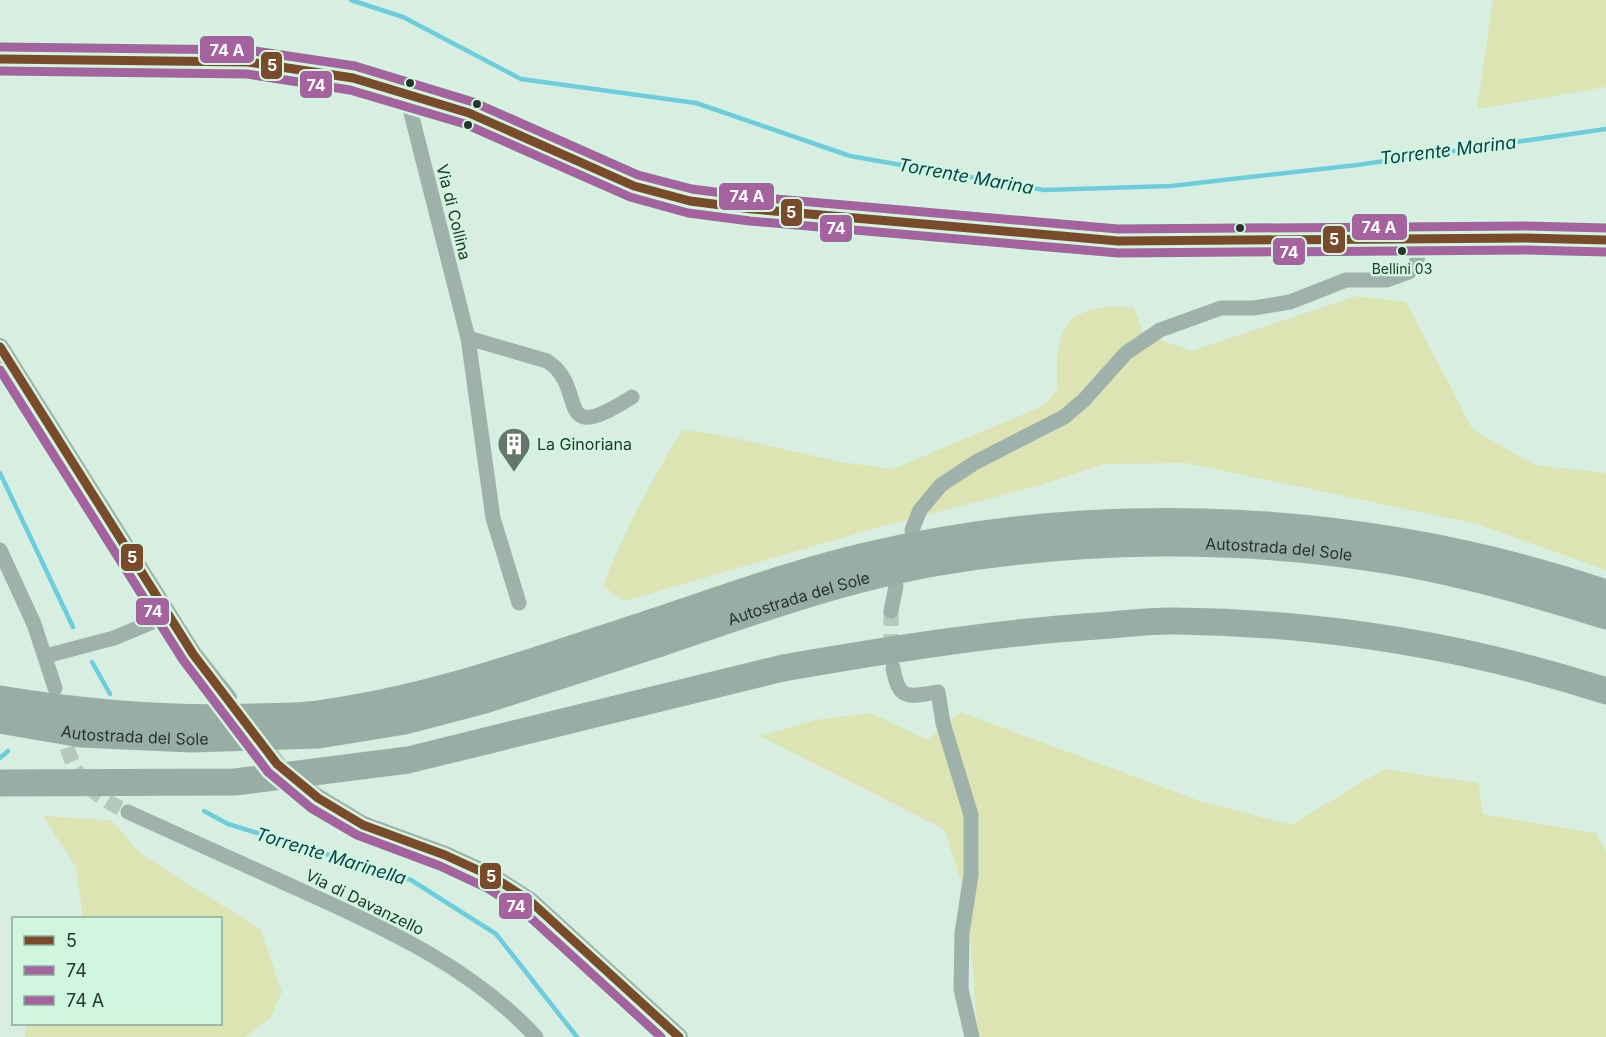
<svg xmlns="http://www.w3.org/2000/svg" width="1606" height="1037" font-family="Inter,sans-serif">
<rect width="100%" height="100%" fill="#d8eee1"/>
<g fill="#dce4b3">
<polygon points="1493,0 1606,0 1606,87 1477,109"/>
<path d="M1357,296L1406,302L1473,430L1535,465L1606,473V570L1477,524L1186,463L1104,464L1037,486L876,528L624,601L603,586C624,531 651,481 682,430L721,435L841,462L893,469L1043,406L1058,390C1052,328 1069,300 1134,308L1144,334L1192,351Z"/>
<polygon points="960,712 1200,801 1291,825 1384,769 1478,783 1483,814 1596,833 1606,851 1606,1037 974,1037 977,1029 968,903 944,829 760,736 815,720 871,713 928,740"/>
<polygon points="43,816 111,820 141,854 261,930 282,992 270,1018 245,1037 25,1037 26,1024 220,1024 220,918 83,918 76,867"/>
</g>
<g fill="none" stroke-linecap="round" stroke-linejoin="round">
<g stroke="#6ccedd" stroke-width="4.5">
<polyline points="351,0 403,17 521,79 696,103 850,156 1044,190 1171,186 1357,165 1606,129"/>
<polyline points="0,473 73,627"/>
<polyline points="92,662 110,694"/>
<polyline points="0,758 8,751"/>
<polyline points="204,811 228,824 411,880 496,934 577,1037"/>
</g>
<g stroke="#b5c9bd" stroke-width="15" stroke-dasharray="15 8" stroke-linecap="butt">
<polyline points="891,611 891,656"/>
<path d="M62,725C71,772 83,791 128,812"/>
</g>
<polyline stroke="#b5c9bd" stroke-width="18" stroke-dasharray="18 9" stroke-linecap="butt" points="253,731 277,764 318,798"/>
<g stroke="#9fb1ab" stroke-width="15">
<polyline points="414,95 410,109 468,338 493,518 519,603"/>
<path d="M468,338L547,361C590,388 550,449 632,397"/>
<polyline points="912,530 920,510 941,485 976,462 1064,417 1084,400 1126,353 1160,330 1221,308 1254,308 1290,302 1346,280 1387,280 1409,272 1416,265 1421,239"/>
<polyline points="0,550 34,624 55,688"/>
<polyline points="891,611 896,586"/>
<polyline points="46,656 114,638 169,615"/>
<path d="M893,668C899,701 908,697 938,692L943,723L971,815V875L962,933L961,989L972,1037"/>
<path d="M128,812C185,838 242,864 298,889C384,928 472,967 536,1037"/>
</g>
<g stroke="#9fb1ab" stroke-width="18">
<polyline points="0,347 193,654 228,698"/>
<polyline points="318,798 363,825 445,855 493,877 529,900 679,1037"/>
</g>
<polyline stroke="#9aafaa" stroke-width="21" points="0,59 248,62 353,78 414,95 469,113 634,186 690,201 752,209 1118,241 1525,238 1606,240"/>
<g stroke="#98ada6" stroke-width="27">
<path d="M650,623C723,599 796,572 870,555C1111,499 1372,514 1606,593"/>
<path id="s1" d="M658,644C749,613 839,580 934,563C1080,538 1237,536 1385,560C1460,572 1534,593 1606,616"/>
<path d="M783,668C887,650 991,633 1097,626C1124,624 1152,620 1178,621C1324,623 1467,646 1606,691"/>
</g>
<g stroke="#98ada6" stroke-width="27">
<path d="M0,699C85,713 168,720 253,717C274,716 296,717 317,714C432,699 540,659 650,623"/>
<path id="s2" d="M0,720L81,734L191,739L319,735L405,721L485,700L658,644"/>
<polyline points="0,783 235,782 408,760 783,668"/>
</g>
<g stroke="#d0f6e0" stroke-width="14">
<g id="bus-1">
<polyline points="0,59 248,62 353,78 469,113 634,186 690,201 752,209 1118,241 1525,238 1606,240"/>
<polyline points="0,347 193,654 277,764 318,798 363,825 445,855 493,877 529,900 679,1037"/>
</g>
</g>
<g stroke="#d0f6e0" stroke-width="14">
<g id="bus-2">
<polyline points="0,71 247,74 350,90 465,124 630,197 688,213 750,221 1118,253 1525,250 1606,252"/>
<polyline points="0,370 183,660 268,772 311,808 357,835 440,866 487,888 522,910 661,1037"/>
</g>
</g>
<g stroke="#d0f6e0" stroke-width="14">
<polyline id="bus-3" points="0,47 248,50 355,66 473,102 638,175 692,189 753,197 1118,229 1525,226 1606,228"/>
</g>
<use href="#bus-1" stroke="#7a4b2a" stroke-width="9"/>
<use href="#bus-2" stroke="#a4629e" stroke-width="9"/>
<use href="#bus-3" stroke="#a4629e" stroke-width="9"/>
</g>
<defs>
<g id="building-pin" transform="scale(1.725)"><path d="M0 17L-7.5 6A9.5 9.5 0 1 1 7.5 6Z" fill="#65766c" stroke="#d0f6e0"/><path d="M-4-6H4V6H1V3H-1V6H-4ZM-2.5-4.3h1.7v1.8h-1.7ZM.8-4.3h1.7v1.8H.8ZM-2.5-1h1.7V.8h-1.7ZM.8-1h1.7V.8H.8Z" fill="#fff"/></g>
</defs>
<g fill-rule="evenodd">
<use href="#building-pin" x="514" y="444"/>
</g>
<g fill="#27362d" stroke="#d0f6e0" stroke-width="2">
<circle cx="410" cy="83" r="5"/>
<circle cx="477" cy="104" r="5"/>
<circle cx="468" cy="125" r="5"/>
<circle cx="1240" cy="228" r="5"/>
<circle cx="1402" cy="251" r="5"/>
</g>
<g text-anchor="middle" dominant-baseline="central" stroke-width="5" stroke-linejoin="round" paint-order="stroke">
<g font-size="14" fill="#27362d" stroke="#d0f6e0">
<text x="1402" y="268">Bellini 03</text>
</g>
<g font-size="16" fill="#27362d" stroke="#d0f6e0">
<text transform="translate(454 212) rotate(76)">Via di Collina</text>
<text stroke="none"><textPath href="#s1" startOffset="634">Autostrada del Sole</textPath></text>
<text stroke="none"><textPath href="#s1" startOffset="148">Autostrada del Sole</textPath></text>
<text stroke="none"><textPath href="#s2" startOffset="136">Autostrada del Sole</textPath></text>
<text transform="translate(365 902) rotate(26)">Via di Davanzello</text>
</g>
<g font-size="16" fill="#27362d" stroke="#d0f6e0" text-anchor="start">
<text x="537" y="444">La Ginoriana</text>
</g>
<g font-size="18" font-style="italic" fill="#07424d" stroke="#d0f6e0">
<text transform="translate(1448 150) rotate(-7)">Torrente Marina</text>
<text transform="translate(966 176) rotate(10)">Torrente Marina</text>
<text transform="translate(331 856) rotate(17)">Torrente Marinella</text>
</g>
</g>
<g stroke="#d0f6e0" stroke-width="2">
<rect x="199" y="35" width="56" height="29" rx="6" fill="#a4629e"/>
<rect x="260" y="51" width="23" height="29" rx="6" fill="#7a4b2a"/>
<rect x="299" y="70" width="34" height="29" rx="6" fill="#a4629e"/>
<rect x="718" y="182" width="57" height="29" rx="6" fill="#a4629e"/>
<rect x="780" y="198" width="23" height="29" rx="6" fill="#7a4b2a"/>
<rect x="1351" y="213" width="57" height="28" rx="6" fill="#a4629e"/>
<rect x="819" y="214" width="34" height="29" rx="6" fill="#a4629e"/>
<rect x="1322" y="225" width="24" height="29" rx="6" fill="#7a4b2a"/>
<rect x="1272" y="237" width="34" height="29" rx="6" fill="#a4629e"/>
<rect x="120" y="543" width="24" height="29" rx="6" fill="#7a4b2a"/>
<rect x="135" y="597" width="35" height="29" rx="6" fill="#a4629e"/>
<rect x="479" y="862" width="23" height="28" rx="6" fill="#7a4b2a"/>
<rect x="498" y="892" width="35" height="28" rx="6" fill="#a4629e"/>
</g>
<g font-size="16" text-anchor="middle" font-weight="bold" fill="#fff">
<text x="227" y="56">74 A</text>
<text x="272" y="71">5</text>
<text x="316" y="91">74</text>
<text x="747" y="202">74 A</text>
<text x="791" y="218">5</text>
<text x="1379" y="233">74 A</text>
<text x="836" y="234">74</text>
<text x="1334" y="245">5</text>
<text x="1289" y="258">74</text>
<text x="132" y="563">5</text>
<text x="153" y="617">74</text>
<text x="491" y="882">5</text>
<text x="516" y="912">74</text>
</g>
<rect x="12" y="917" width="210" height="108" fill="#d0f6e0" stroke="#8ca998" stroke-width="1.5"/>
<rect x="24" y="936" width="30" height="9" fill="#7a4b2a" stroke="#8ca998" stroke-width="1.5"/>
<text x="66" y="947" font-size="18" fill="#27362d">5</text>
<rect x="24" y="966" width="30" height="9" fill="#a4629e" stroke="#8ca998" stroke-width="1.5"/>
<text x="66" y="977" font-size="18" fill="#27362d">74</text>
<rect x="24" y="996" width="30" height="9" fill="#a4629e" stroke="#8ca998" stroke-width="1.5"/>
<text x="66" y="1007" font-size="18" fill="#27362d">74 A</text>
</svg>
